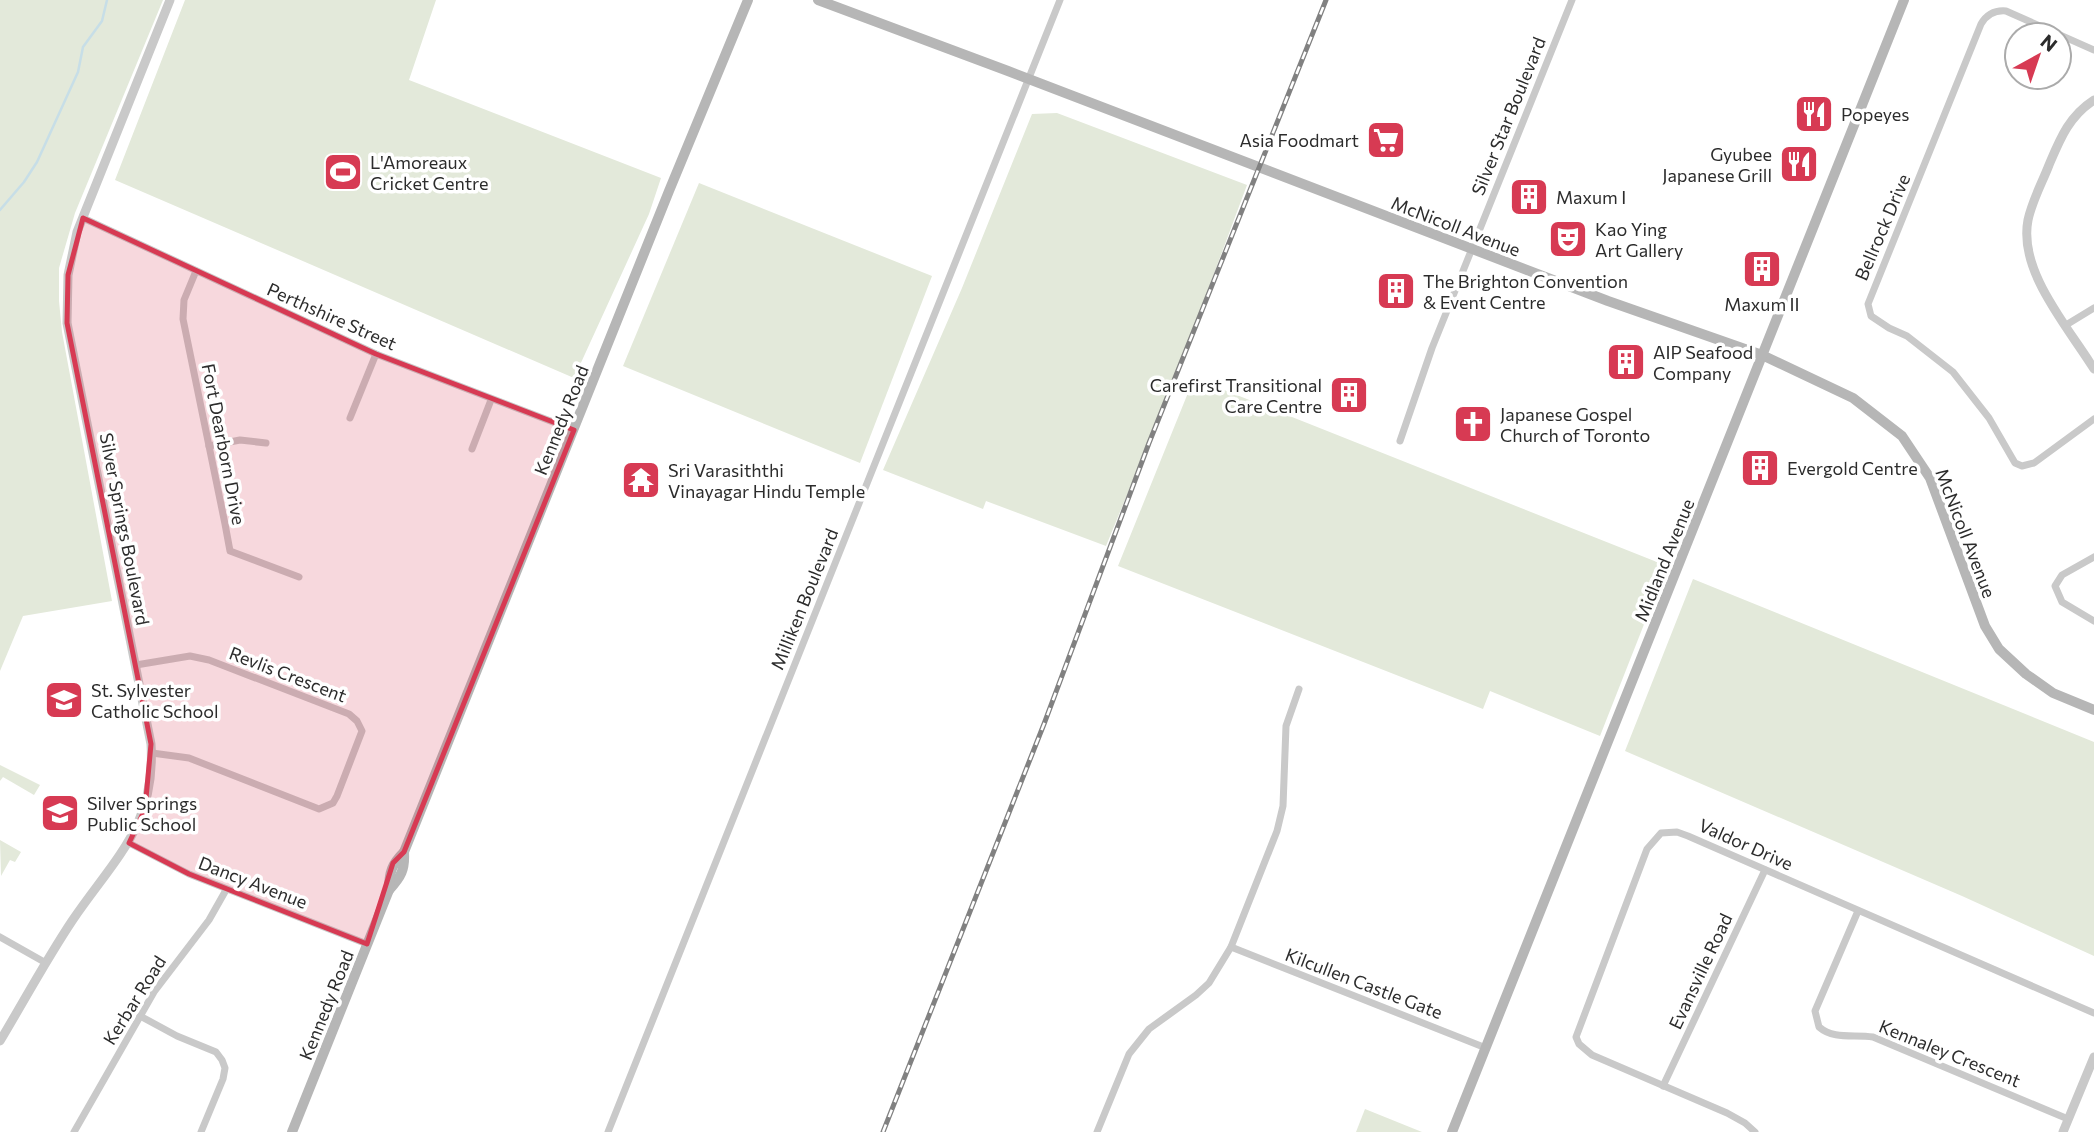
<svg xmlns="http://www.w3.org/2000/svg" width="2094" height="1132" font-family="Commissioner,sans-serif">
<rect width="100%" height="100%" fill="#fff"/>
<g fill="#e3e9da">
<polygon points="0,0 163,0 75,213 59,268 59,301 62,332 112,601 23,616 0,671"/>
<polygon points="185,0 436,0 409,80 661,178 649,214 574,378 115,180"/>
<polygon points="1057,113 1247,185 1177,373 1106,546 986,501 983,509 883,470 962,288 1032,114"/>
<polygon points="699,183 932,276 860,463 623,366"/>
<polygon points="1194,378 1667,566 1600,736 1490,691 1483,709 1118,566"/>
<polygon points="1693,579 2094,742 2094,956 1962,896 1625,751"/>
<polygon points="0,765 40,785 34,795 3,777 0,781"/>
<polygon points="0,840 21,852 15,862 10,860 1,876"/>
<polygon points="1365,1109 1422,1132 1356,1132"/>
</g>
<g fill="none" stroke-linecap="round" stroke-linejoin="round">
<polyline stroke="#c7dee7" stroke-width="2.5" points="0,210 24,182 37,162 78,72 83,47 102,21 107,0"/>
<g stroke="#c9c9c9" stroke-width="7">
<path d="M2094,50L2006,11C1995,10 1987,14 1981,24L1868,304L1871,316L1889,328L1907,336L1953,372L1989,418L2015,463L2022,466L2034,463L2094,419"/>
<polyline points="83,218 376,354 574,430"/>
<polyline points="196,271 184,300 183,319 225,524 230,551 299,577"/>
<polyline points="2066,325 2094,308"/>
<polyline points="350,418 376,354"/>
<polyline points="1400,441 1432,348 1572,0"/>
<polyline points="209,446 240,440 266,443"/>
<polyline points="472,449 491,400"/>
<polyline points="2094,557 2062,575 2055,586 2062,602 2094,621"/>
<polyline points="136,665 190,656 209,660 349,714 357,721 362,731 337,796 333,803 319,809 189,758 152,753"/>
<polyline points="129,843 189,874 367,944"/>
<path d="M1858,911L1815,1011L1819,1027C1834,1040 1854,1034 1873,1037L2068,1119"/>
<polyline points="0,937 46,963"/>
<polyline points="1231,947 1486,1048"/>
<polyline points="140,1016 177,1036 216,1052 222,1060 225,1068 223,1079 201,1132"/>
<polyline points="1663,1086 1765,870"/>
<polyline points="74,1132 154,992 209,920 226,890"/>
<polyline points="608,1132 1060,0"/>
<polyline points="1097,1132 1129,1054 1149,1029 1196,995 1209,983 1231,947 1277,831 1283,806 1286,726 1299,689"/>
<polyline points="1755,1132 1745,1123 1727,1113 1592,1055 1579,1044 1576,1037 1647,849 1661,833 1677,832 1688,836 2094,1013"/>
</g>
<g stroke="#c9c9c9" stroke-width="9">
<path d="M2094,100C2069,116 2060,139 2049,165C2042,183 2032,201 2028,220C2018,271 2068,327 2094,369"/>
<path d="M0,1041C24,1001 46,960 72,921C114,859 156,826 151,744L67,323L68,275L77,232L170,0"/>
<polyline points="2063,1132 2094,1057"/>
</g>
<g stroke="#b6b6b6" stroke-width="10">
<polyline points="818,0 1008,71 1608,301 1762,355 1853,398 1902,436 1930,478 1985,626 1999,649 2026,674 2053,693 2094,710"/>
<path d="M389,890C401,877 405,870 404,852L669,191L748,0"/>
<path d="M292,1132L389,890C389,872 392,864 404,852"/>
<polyline points="1452,1132 1904,0"/>
</g>
<g stroke="#818181" stroke-width="5">
<polyline id="rail" points="883,1132 1044,724 1149,443 1326,0"/>
</g>
<use href="#rail" stroke="#fff" stroke-width="2.5" stroke-dasharray="8" stroke-linecap="butt"/>
</g>
<path fill="#d73a53" fill-opacity="0.2" stroke="#d73a53" stroke-width="5" stroke-linejoin="round" d="M83,218L376,354L574,430L404,852L393,863L367,944L189,874L129,843L145,809L151,744L67,323L68,275Z"/>
<defs>
<g id="restaurant-square" transform="scale(2.0125)"><rect x="-9" y="-9" width="18" height="18" rx="4" fill="#d73a53" stroke="#fff"/><path d="M-5-6h1v4h1v-4h1v4h1v-4h1v5L-1.5 .5V6h-2V.5L-5-1ZM5-6V6H3V1.5H1.5Q1.5-4 5-6Z" fill="#fff"/></g>
<g id="supermarket-square" transform="scale(2.0125)"><rect x="-9" y="-9" width="18" height="18" rx="4" fill="#d73a53" stroke="#fff"/><path d="M-6-5.5h2.5l.6 2H6L4.5 2H-2.5L-4.4-4H-6ZM-1.5 3.2a1.3 1.3 0 1 0 .1 0ZM3 3.2a1.3 1.3 0 1 0 .1 0Z" fill="#fff"/></g>
<g id="stadium-square" transform="scale(2.0125)"><rect x="-9" y="-9" width="18" height="18" rx="4" fill="#d73a53" stroke="#fff"/><path d="M0-5a6.5 5 0 1 0 0 10a6.5 5 0 1 0 0-10ZM-3.5-1.8h7v3.6h-7Z" fill="#fff"/></g>
<g id="building-square" transform="scale(2.0125)"><rect x="-9" y="-9" width="18" height="18" rx="4" fill="#d73a53" stroke="#fff"/><path d="M-4-6H4V6H1V3H-1V6H-4ZM-2.5-4.3h1.7v1.8h-1.7ZM.8-4.3h1.7v1.8H.8ZM-2.5-1h1.7V.8h-1.7ZM.8-1h1.7V.8H.8Z" fill="#fff"/></g>
<g id="theatre-square" transform="scale(2.0125)"><rect x="-9" y="-9" width="18" height="18" rx="4" fill="#d73a53" stroke="#fff"/><path d="M-5-5.5Q0-4 5-5.5V0Q5 5 0 6Q-5 5-5 0ZM-3.3-2.5H-1v1.5H-3.3ZM1-2.5H3.3v1.5H1ZM-2.8 1Q0 5.5 2.8 1Z" fill="#fff"/></g>
<g id="church-square" transform="scale(2.0125)"><rect x="-9" y="-9" width="18" height="18" rx="4" fill="#d73a53" stroke="#fff"/><path d="M-1.2-6h2.4v3.5h3.3v2.4h-3.3V6h-2.4V-.1h-3.3v-2.4h3.3Z" fill="#fff"/></g>
<g id="temple-square" transform="scale(2.0125)"><rect x="-9" y="-9" width="18" height="18" rx="4" fill="#d73a53" stroke="#fff"/><path d="M0-6L5-2H3V0L6.5 2.5H4V6H1.5V3h-3V6H-4V2.5H-6.5L-3 0V-2H-5Z" fill="#fff"/></g>
<g id="school-square" transform="scale(2.0125)"><rect x="-9" y="-9" width="18" height="18" rx="4" fill="#d73a53" stroke="#fff"/><path d="M0-5L7-2L0 1L-7-2ZM-4 1L0 2.5L4 1V4Q0 6-4 4Z" fill="#fff"/></g>
</defs>
<g fill-rule="evenodd">
<use href="#restaurant-square" x="1814" y="114"/>
<use href="#supermarket-square" x="1386" y="140"/>
<use href="#restaurant-square" x="1799" y="164"/>
<use href="#stadium-square" x="343" y="172"/>
<use href="#building-square" x="1529" y="197"/>
<use href="#theatre-square" x="1568" y="239"/>
<use href="#building-square" x="1762" y="269"/>
<use href="#building-square" x="1396" y="291"/>
<use href="#building-square" x="1626" y="362"/>
<use href="#building-square" x="1349" y="395"/>
<use href="#church-square" x="1473" y="424"/>
<use href="#building-square" x="1760" y="468"/>
<use href="#temple-square" x="641" y="480"/>
<use href="#school-square" x="64" y="700"/>
<use href="#school-square" x="60" y="813"/>
</g>
<g text-anchor="middle" dominant-baseline="central" stroke-width="7" stroke-linejoin="round" paint-order="stroke">
<g font-size="18" fill="#2c2c2c" stroke="#fff" text-anchor="start">
<text x="1841" y="114">Popeyes</text>
<text x="1359" y="140" text-anchor="end">Asia Foodmart</text>
<text x="1772" y="154" text-anchor="end">Gyubee<tspan x="1772" dy="21">Japanese Grill</tspan></text>
<text x="370" y="162">L'Amoreaux<tspan x="370" dy="21">Cricket Centre</tspan></text>
<text x="1556" y="197">Maxum I</text>
<text x="1595" y="229">Kao Ying<tspan x="1595" dy="21">Art Gallery</tspan></text>
<text x="1423" y="281">The Brighton Convention<tspan x="1423" dy="21">&amp; Event Centre</tspan></text>
<text x="1762" y="304" text-anchor="middle">Maxum II</text>
<text x="1653" y="352">AIP Seafood<tspan x="1653" dy="21">Company</tspan></text>
<text x="1322" y="385" text-anchor="end">Carefirst Transitional<tspan x="1322" dy="21">Care Centre</tspan></text>
<text x="1500" y="414">Japanese Gospel<tspan x="1500" dy="21">Church of Toronto</tspan></text>
<text x="1787" y="468">Evergold Centre</text>
<text x="668" y="470">Sri Varasiththi<tspan x="668" dy="21">Vinayagar Hindu Temple</tspan></text>
<text x="91" y="690">St. Sylvester<tspan x="91" dy="21">Catholic School</tspan></text>
<text x="87" y="803">Silver Springs<tspan x="87" dy="21">Public School</tspan></text>
</g>
<g font-size="18" fill="#2c2c2c" stroke="#fff">
<text transform="translate(1508 116) rotate(-68)">Silver Star Boulevard</text>
<text transform="translate(1456 226) rotate(21)">McNicoll Avenue</text>
<text transform="translate(1882 227) rotate(-67)">Bellrock Drive</text>
<text transform="translate(332 316) rotate(24)">Perthshire Street</text>
<text transform="translate(561 420) rotate(-68)">Kennedy Road</text>
<text transform="translate(224 444) rotate(79)">Fort Dearborn Drive</text>
<text transform="translate(125 529) rotate(79)">Silver Springs Boulevard</text>
<text transform="translate(1966 533) rotate(69)">McNicoll Avenue</text>
<text transform="translate(1664 560) rotate(-68)">Midland Avenue</text>
<text transform="translate(804 599) rotate(-68)">Milliken Boulevard</text>
<text transform="translate(288 674) rotate(21)">Revlis Crescent</text>
<text transform="translate(1746 844) rotate(24)">Valdor Drive</text>
<text transform="translate(253 882) rotate(21)">Dancy Avenue</text>
<text transform="translate(1700 971) rotate(-65)">Evansville Road</text>
<text transform="translate(1364 983) rotate(21)">Kilcullen Castle Gate</text>
<text transform="translate(134 1000) rotate(-58)">Kerbar Road</text>
<text transform="translate(326 1005) rotate(-68)">Kennedy Road</text>
<text transform="translate(1950 1053) rotate(22)">Kennaley Crescent</text>
</g>
</g>
<g transform="translate(2038 56) rotate(40)"><circle r="33" fill="#ffffff" stroke="#ababab" stroke-width="2"/>
<path d="M0-5L12 26L0 18L-12 26Z" fill="#d73a53"/>
<text y="-10" font-size="19" font-weight="bold" text-anchor="middle" fill="#2c2c2c">N</text>
</g>
</svg>
